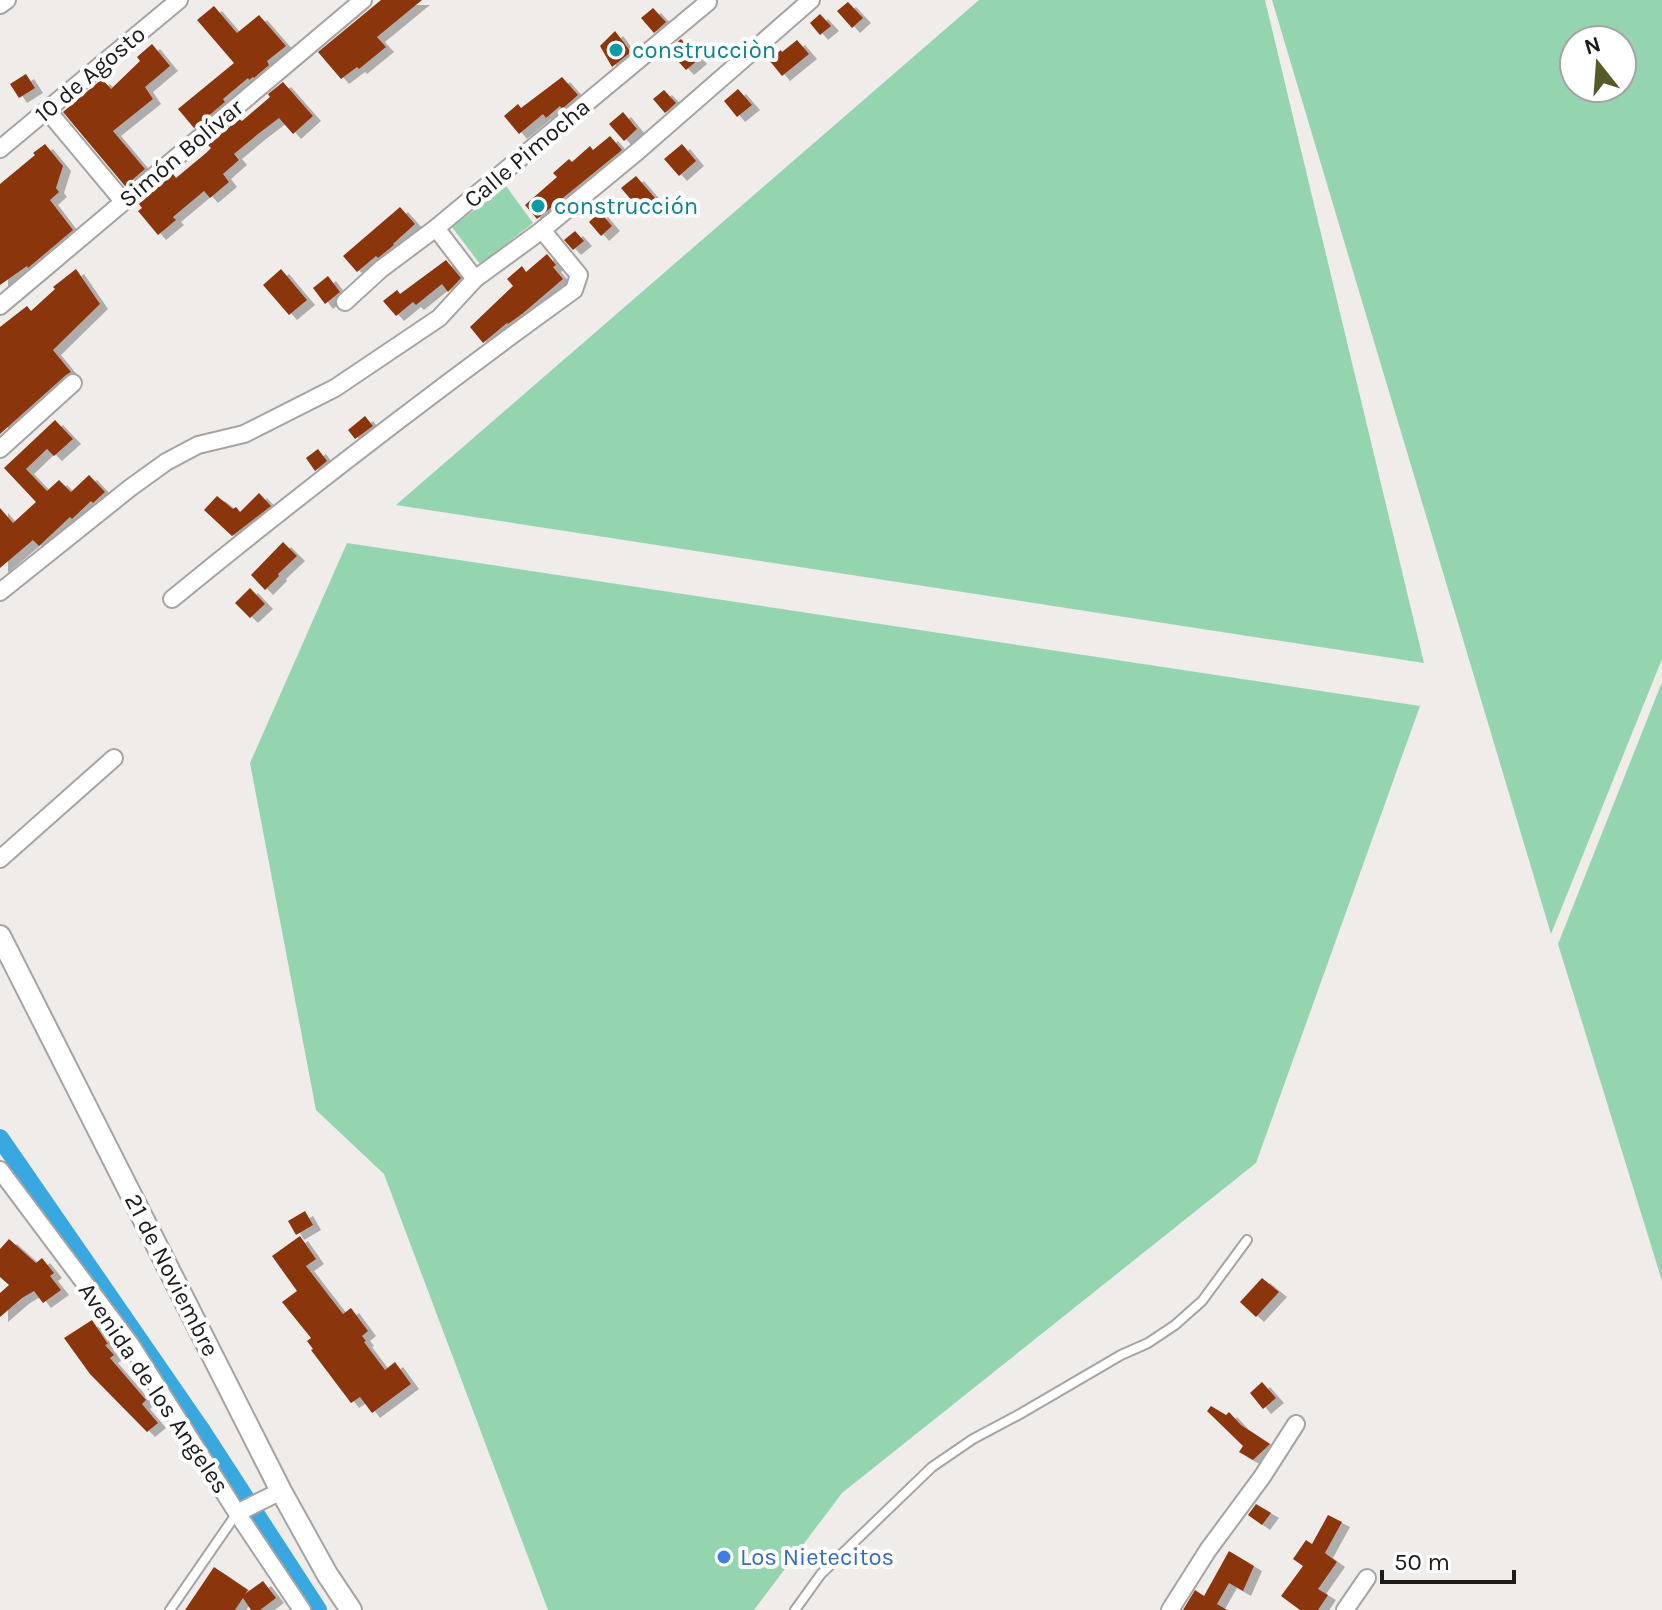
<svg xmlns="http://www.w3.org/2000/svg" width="1662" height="1610" font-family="Karla,sans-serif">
<defs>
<filter id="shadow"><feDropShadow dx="8" dy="5" stdDeviation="0" flood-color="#0004"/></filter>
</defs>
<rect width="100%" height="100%" fill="#efecea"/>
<g fill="#94d5b0" fill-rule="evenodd">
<polygon points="979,0 1265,0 1424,663 396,505"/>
<path d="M1272,0H1662V659L1551,934ZM1574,40H1622V88H1574Z"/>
<polygon points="506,186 533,223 480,264 452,227"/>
<polygon points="347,543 1420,706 1256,1163 842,1493 754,1610 548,1610 384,1174 316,1110 250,763"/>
<polygon points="1662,682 1662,1281 1558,944"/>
</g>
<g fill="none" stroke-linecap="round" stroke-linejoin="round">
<polyline stroke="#39a8e0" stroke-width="18" points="0,1138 200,1428 318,1610"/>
</g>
<g fill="#8b3411" filter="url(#shadow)">
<polygon points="381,0 422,0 377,37 386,47 359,69 357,67 341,79 318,52"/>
<polygon points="848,2 863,18 852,28 837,11"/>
<polygon points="214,6 237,33 259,15 286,46 267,61 269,65 254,78 253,77 249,80 248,78 223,99 225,102 194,128 178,109 234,63 197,20"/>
<polygon points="653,8 666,22 654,33 641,18"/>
<polygon points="820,14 831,26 820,35 810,23"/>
<polygon points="615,31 631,52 612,67 600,46"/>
<polygon points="681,39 699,59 686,70 668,50"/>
<polygon points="797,40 809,54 782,76 769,60 781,50 782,52"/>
<polygon points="152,44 170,66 145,87 153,99 113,131 145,169 125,186 63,112 102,79 111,89 140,61 137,57"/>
<polygon points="26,74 35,88 19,98 10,84"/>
<polygon points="562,77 578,95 562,109 560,106 546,118 543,114 519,134 504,116 518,104 521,108"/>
<polygon points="283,82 313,116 293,134 279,118 258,134 234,154 239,160 223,174 229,182 210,198 204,191 173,217 176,220 158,235 138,211 142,208 139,204 173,174 176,178 206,153 211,148 208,145 239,119 242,121 270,97 268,94"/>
<polygon points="738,89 752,105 737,117 724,101"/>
<polygon points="664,90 676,103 665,113 653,99"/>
<polygon points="623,112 637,129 624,141 609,124"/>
<polygon points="610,136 622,150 537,219 525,205 557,177 553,173 569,159 572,162 590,146 593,150"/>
<polygon points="45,144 63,166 56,188 59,192 50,200 73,230 28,268 27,266 0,285 0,184 35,155 33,153"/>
<polygon points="682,144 696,161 679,176 664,159"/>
<polygon points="636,176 655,198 640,210 621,188"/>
<polygon points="400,207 415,224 393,244 394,245 378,258 376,256 357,272 343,256"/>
<polygon points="600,212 612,226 601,236 589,222"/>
<polygon points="575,231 584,241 573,250 564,240"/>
<polygon points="547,254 556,265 553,267 563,279 522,314 508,324 507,323 483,343 470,327 513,286 507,279 522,266 526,272"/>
<polygon points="446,260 461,278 448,292 442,284 416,305 413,302 396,316 383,301 397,290 400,294"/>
<polygon points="76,269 100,304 53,350 71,372 66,375 0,434 0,327 27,306 31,311 55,289 53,287"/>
<polygon points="281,269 307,300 289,315 263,285"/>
<polygon points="328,276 340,292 325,304 313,288"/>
<polygon points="365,416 373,426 355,439 348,430"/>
<polygon points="55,420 73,439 54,456 47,449 26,469 47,491 59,480 71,492 89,475 105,492 93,503 91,501 72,519 70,517 39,546 33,540 0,568 0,508 13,523 36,502 4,468"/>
<polygon points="318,449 327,461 315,471 306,458"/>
<polygon points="259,493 271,506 232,536 204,510 217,496 233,509 236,507 240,512"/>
<polygon points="283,542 297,556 278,574 279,576 265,590 251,575"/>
<polygon points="250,588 265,604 250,618 235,603"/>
<polygon points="305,1211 313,1225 296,1235 288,1221"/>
<polygon points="300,1236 316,1259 306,1266 343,1314 351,1308 368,1331 362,1336 366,1341 364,1342 385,1370 395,1362 411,1384 372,1413 360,1397 351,1403 311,1350 313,1349 307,1341 311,1338 282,1302 297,1291 272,1256"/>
<polygon points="9,1239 36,1263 42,1258 54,1273 50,1276 61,1290 43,1303 34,1291 22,1298 0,1317 0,1293 9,1285 0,1277 0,1249"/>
<polygon points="1262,1278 1279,1292 1256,1317 1240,1302"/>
<polygon points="92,1320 108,1344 105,1345 114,1355 110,1358 146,1400 142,1404 158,1423 147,1432 90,1374 64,1338"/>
<polygon points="1262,1382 1276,1398 1263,1409 1250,1393"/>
<polygon points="1211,1406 1226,1415 1229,1412 1241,1425 1270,1444 1253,1460 1239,1452 1243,1446 1207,1411"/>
<polygon points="1256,1504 1271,1513 1262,1525 1248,1515"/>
<polygon points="1328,1515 1342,1522 1325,1553 1337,1562 1318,1589 1328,1595 1318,1610 1300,1610 1281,1596 1303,1566 1293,1559 1306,1540 1312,1544"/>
<polygon points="1229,1551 1254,1566 1243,1591 1229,1583 1217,1604 1227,1610 1183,1610 1195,1590 1204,1596"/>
<polygon points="214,1567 248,1590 245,1594 263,1581 276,1598 260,1610 251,1610 243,1598 235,1610 185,1610"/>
</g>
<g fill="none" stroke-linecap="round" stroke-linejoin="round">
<g stroke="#a6a4a2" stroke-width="12">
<g id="service">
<polyline points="170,1610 237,1513"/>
<polyline points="795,1610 821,1574 932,1467 973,1439 1020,1414 1121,1355 1148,1343 1175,1325 1202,1301 1247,1240"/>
</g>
</g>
<g stroke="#a6a4a2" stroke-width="20">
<g id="minor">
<polyline points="0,5 7,0"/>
<polyline points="47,110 123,201"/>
<polyline points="0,149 179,0"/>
<polyline points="436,228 475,279"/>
<polyline points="345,302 381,269 436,228 708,2"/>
<polyline points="0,306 363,0"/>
<polyline points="0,449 73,383"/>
<polyline points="0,592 130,488 166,462 198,445 244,434 335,388 439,318 475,279 542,230 638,151 811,0"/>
<path d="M172,599C303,492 437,389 574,290L579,275L542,230"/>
<polyline points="0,859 114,758"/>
<polyline points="0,1170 131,1345 237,1513 302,1610"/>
<polyline points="237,1513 281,1491"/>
<polyline points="1170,1610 1208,1550 1262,1477 1296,1424"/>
<polyline points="1345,1610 1367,1578"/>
</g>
</g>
<g stroke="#a6a4a2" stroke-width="24">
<polyline id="tertiary" points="0,936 281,1491 327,1574 351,1610"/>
</g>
<use href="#service" stroke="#fff" stroke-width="8"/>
<use href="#minor" stroke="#fff" stroke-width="16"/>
<use href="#tertiary" stroke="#fff" stroke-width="20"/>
</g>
<g fill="#0f9aa8" stroke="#fff" stroke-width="3">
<circle cx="616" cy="50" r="8"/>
<circle cx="538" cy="206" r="8"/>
</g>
<circle fill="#3f7fe0" stroke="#fff" stroke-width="3" cx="724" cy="1557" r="8"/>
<g text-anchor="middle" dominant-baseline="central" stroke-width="8" stroke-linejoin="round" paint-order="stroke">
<g font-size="24" fill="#0d838f" stroke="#fff" text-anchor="start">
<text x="632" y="50">construcciòn</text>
<text x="554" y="206">construcción</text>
</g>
<g font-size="24" fill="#1c1b1a" stroke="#fff">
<text transform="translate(90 74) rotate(-40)">10 de Agosto</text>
<text transform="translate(181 153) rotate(-40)">Simón Bolívar</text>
<text transform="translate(527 153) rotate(-40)">Calle Pimocha</text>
<text transform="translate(172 1275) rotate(63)">21 de Noviembre</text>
<text transform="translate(154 1388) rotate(56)">Avenida de los Angeles</text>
</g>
<g font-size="24" fill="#366cbe" stroke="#fff" text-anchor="start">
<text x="740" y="1557">Los Nietecitos</text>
</g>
</g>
<g transform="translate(1598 64) rotate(343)"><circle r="38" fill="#ffffff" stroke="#a4a4a3" stroke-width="2"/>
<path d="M0-6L14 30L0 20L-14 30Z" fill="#565a28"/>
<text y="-12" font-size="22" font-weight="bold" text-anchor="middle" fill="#1c1b1a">N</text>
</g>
<path d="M1382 1570v12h132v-12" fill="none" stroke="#1c1b1a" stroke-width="4"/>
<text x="1394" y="1570" font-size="24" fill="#1c1b1a" stroke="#ffffff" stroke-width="6" paint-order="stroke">50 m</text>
</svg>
